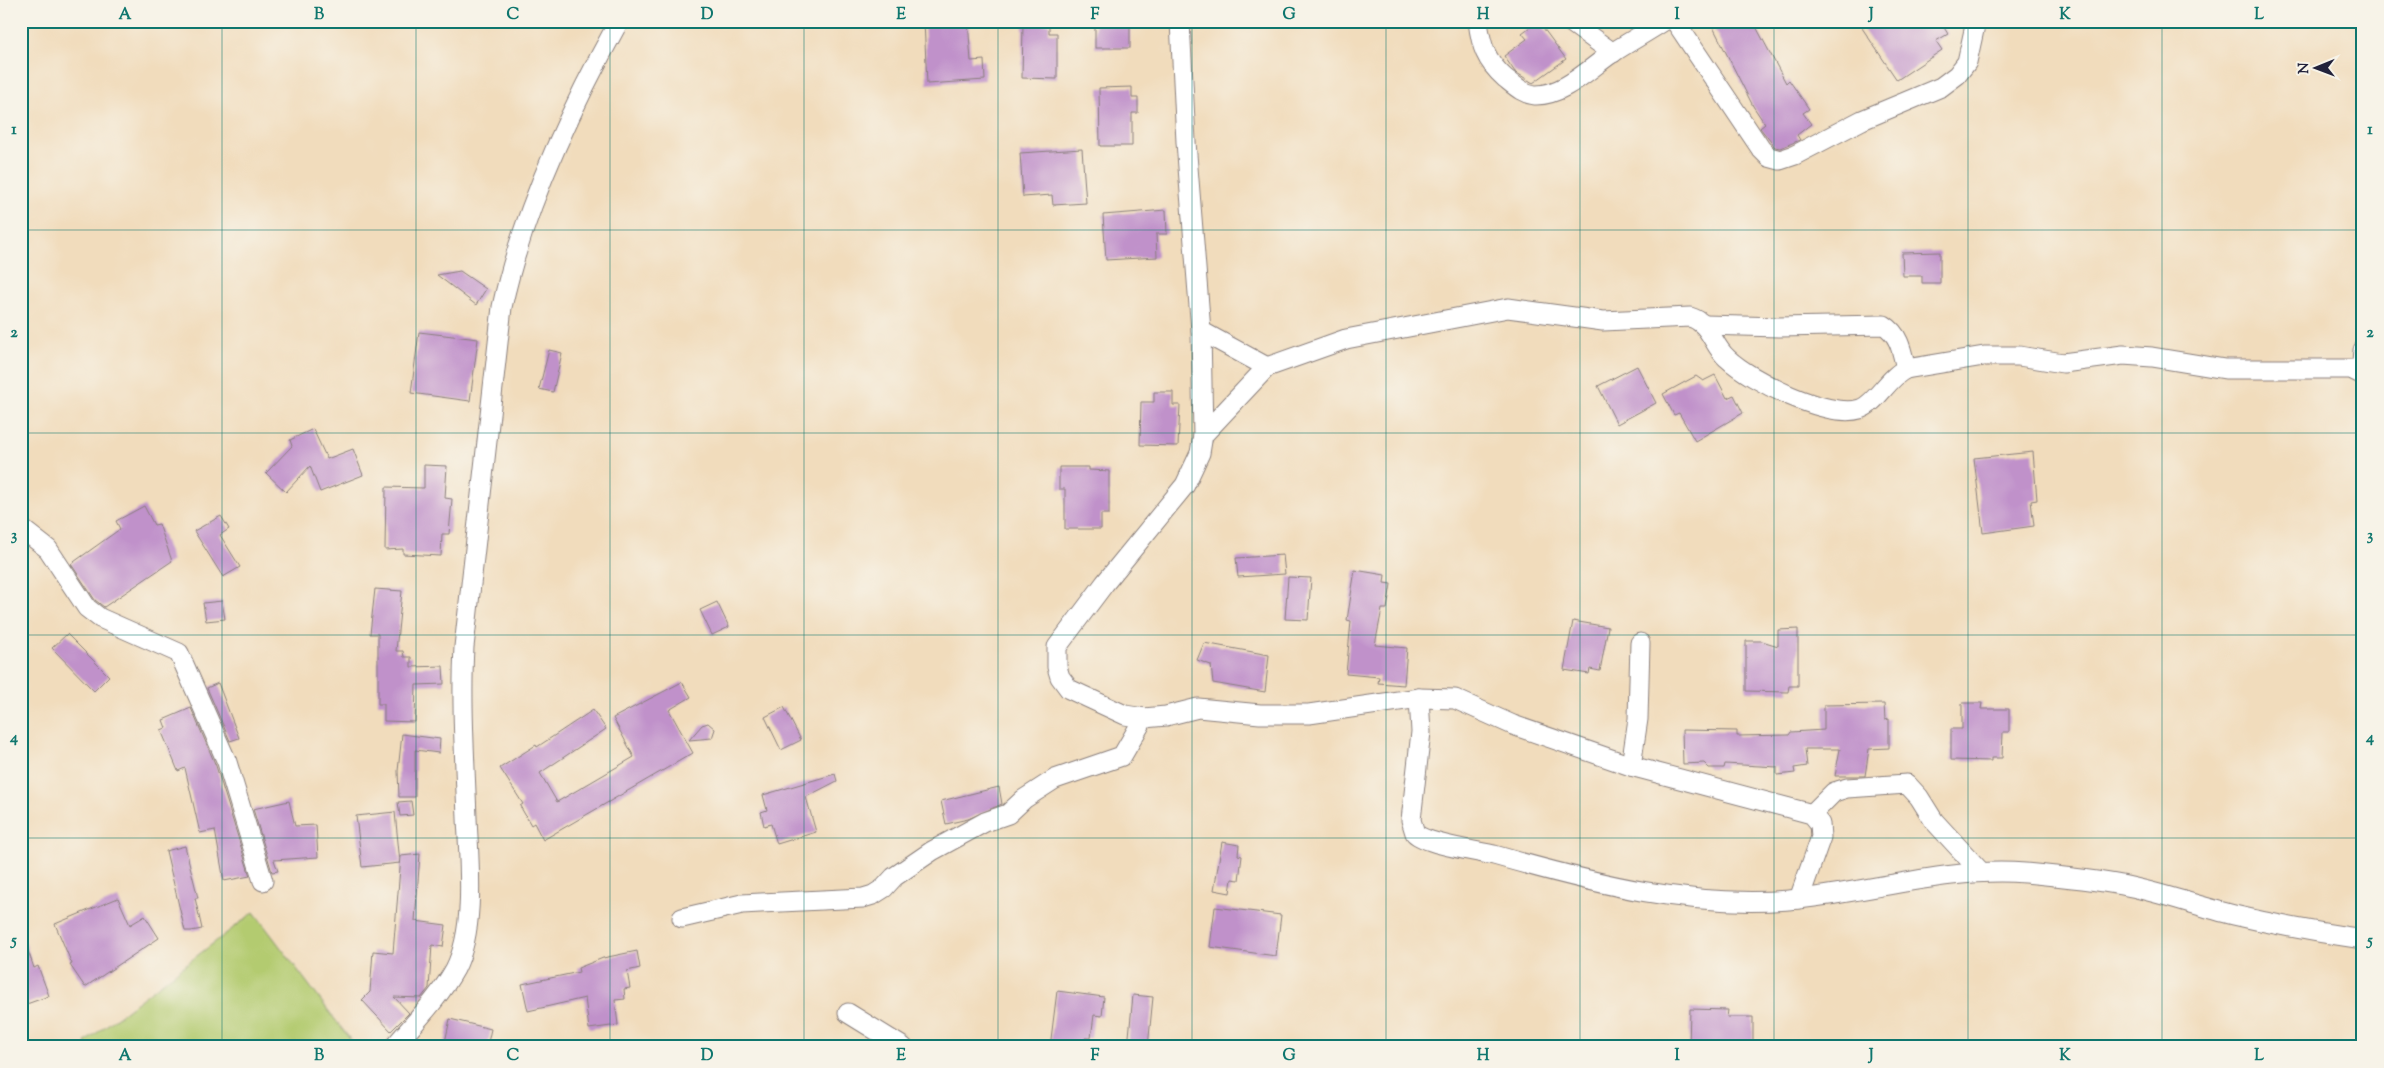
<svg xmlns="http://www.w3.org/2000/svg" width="2384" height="1068" font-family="'Sorts Mill Goudy',serif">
<rect width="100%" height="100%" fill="#f7f3e8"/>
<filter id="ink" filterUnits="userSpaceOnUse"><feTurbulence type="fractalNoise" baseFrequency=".02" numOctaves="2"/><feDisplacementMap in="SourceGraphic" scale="10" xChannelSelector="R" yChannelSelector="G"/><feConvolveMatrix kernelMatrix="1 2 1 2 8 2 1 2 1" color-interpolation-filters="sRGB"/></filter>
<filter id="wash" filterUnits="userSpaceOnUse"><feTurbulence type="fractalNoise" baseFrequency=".0096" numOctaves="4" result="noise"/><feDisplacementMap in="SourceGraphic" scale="20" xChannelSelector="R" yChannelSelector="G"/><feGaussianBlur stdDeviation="1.12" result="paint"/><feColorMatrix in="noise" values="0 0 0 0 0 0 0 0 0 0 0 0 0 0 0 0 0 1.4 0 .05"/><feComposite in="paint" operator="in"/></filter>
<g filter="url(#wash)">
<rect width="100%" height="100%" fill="#f1dcbc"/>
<polygon fill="#b3cb70" stroke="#6a7656" points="254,912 352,1042 345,1047 88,1047 85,1042"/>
<g id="blocks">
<g fill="#c091ca">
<polygon points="924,21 968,21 971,61 984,60 985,80 927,84"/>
<rect x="1095" y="21" width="35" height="27"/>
<polygon points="1538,21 1566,59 1533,83 1515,72 1504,56 1527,39 1522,33"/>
<polygon points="1724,21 1753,21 1786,83 1789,80 1809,109 1803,113 1811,124 1797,135 1800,140 1780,148 1775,147 1760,128 1765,124 1753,106 1713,27"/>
<polygon points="1872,21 1940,21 1948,34 1936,41 1942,50 1897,80 1862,28"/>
<polygon points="1023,24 1049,24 1049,33 1057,33 1057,79 1022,78"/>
<polygon points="1132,87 1132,98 1138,98 1138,113 1132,113 1132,146 1100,146 1099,88"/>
<polygon points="1082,149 1086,203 1053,205 1052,195 1023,197 1020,153"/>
<polygon points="1166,210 1167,234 1156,234 1157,257 1106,260 1103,215"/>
<polygon points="1940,252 1940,283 1922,283 1922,276 1903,276 1902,253"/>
<polygon points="460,271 486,289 476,305 437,275"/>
<polygon points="419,332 478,339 470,401 411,393"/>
<polygon points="549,350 562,353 553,392 539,389"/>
<polygon points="1637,366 1656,403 1617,424 1598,386"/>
<polygon points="1715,375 1727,398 1734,395 1743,413 1695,441 1679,413 1674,415 1663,394 1696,376 1703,381"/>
<polygon points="1154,392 1173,392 1173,405 1180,405 1178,446 1140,445 1141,402 1154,402"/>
<polygon points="313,429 327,459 353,449 363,475 320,492 310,466 286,492 266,473 292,446 290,440"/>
<polygon points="2033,452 2037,500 2031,501 2034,526 1983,533 1974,458"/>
<polygon points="424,465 447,466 445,498 452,499 449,534 442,534 441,556 403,554 403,549 385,550 386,487 424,488"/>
<polygon points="1059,467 1089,467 1089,470 1109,471 1109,514 1101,514 1101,529 1065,529 1065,489 1059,489"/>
<polygon points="144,506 154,525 159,524 172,561 104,607 95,600 71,564 120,529 116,521"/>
<polygon points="221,516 229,529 220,535 240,567 223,577 194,531"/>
<polygon points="1283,555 1285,574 1238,577 1236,558"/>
<polygon points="1355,570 1385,575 1384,583 1391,584 1387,609 1382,609 1375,645 1407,648 1404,685 1378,683 1379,677 1346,674 1351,621 1347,620"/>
<polygon points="1288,577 1311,578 1308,620 1285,619"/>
<polygon points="375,589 402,591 396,651 403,651 404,657 411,657 411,667 443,666 444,684 416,685 415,722 384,721 384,704 378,704 378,634 370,634"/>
<polygon points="222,601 225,619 206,621 203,603"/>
<polygon points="717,602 729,627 712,635 700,610"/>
<polygon points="1573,621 1608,627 1600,671 1590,669 1589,674 1564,670"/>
<polygon points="1798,629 1798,686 1789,686 1788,692 1746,691 1746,641 1762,641 1778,646 1778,630"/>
<polygon points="67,634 109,676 94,691 52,648"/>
<polygon points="1204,643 1269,655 1265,692 1213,683 1211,665 1197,660"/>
<polygon points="682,682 691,697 669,710 693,753 543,840 534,823 531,825 520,806 523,804 500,768 536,745 537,747 593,710 606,729 540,773 557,802 634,757 613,718"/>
<polygon points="218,683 239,738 230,741 207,688"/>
<polygon points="1962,703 1982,703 1981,709 2009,709 2009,732 2003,732 2002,758 1991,758 1991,761 1951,760 1951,729 1962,729"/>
<polygon points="1884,704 1885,720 1889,719 1889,748 1869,749 1865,776 1835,776 1840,749 1805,749 1807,766 1794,768 1795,773 1777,775 1777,767 1725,764 1724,768 1709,768 1704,763 1683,764 1682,730 1737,731 1737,736 1789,735 1791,732 1824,730 1824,705"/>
<polygon points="784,707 801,740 781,750 765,717"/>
<polygon points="191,708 216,766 250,876 224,881 215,830 200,833 185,768 178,771 161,730 166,728 163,720"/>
<polygon points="708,723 715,729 712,738 689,740 702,725"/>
<polygon points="402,734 440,739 439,753 415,750 415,797 399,797 398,771"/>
<polygon points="835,774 837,781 806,797 816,832 777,844 771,824 764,826 761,812 767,810 763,795"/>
<polygon points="999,787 1002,804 968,819 946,824 941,801"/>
<polygon points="289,801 295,826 316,825 318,857 274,860 278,871 272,872 253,809"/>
<polygon points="411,801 413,815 400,816 398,802"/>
<polygon points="395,812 400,863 362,867 356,816"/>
<polygon points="1222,842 1239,845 1238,855 1242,856 1239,880 1232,879 1230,893 1214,890"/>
<polygon points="185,846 198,898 195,898 202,929 191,931 185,931 166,851"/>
<polygon points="420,854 415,921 446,925 443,947 432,945 429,988 421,998 394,997 409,1013 391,1031 362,1000 370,992 373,951 393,953 401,856"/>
<polygon points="118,898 130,925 145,916 159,938 85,987 70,965 72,964 55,924"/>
<polygon points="1215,907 1281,915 1276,956 1210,947"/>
<polygon points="21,936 23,936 34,968 38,966 49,996 21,1006"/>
<polygon points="637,951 640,968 627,971 630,988 624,989 625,999 615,1000 618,1025 589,1029 585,998 528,1011 522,984 579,972 578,968 603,958"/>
<polygon points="1057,991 1104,997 1102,1016 1094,1015 1091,1038 1085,1038 1084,1047 1050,1047"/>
<polygon points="1133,995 1153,997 1148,1047 1128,1047"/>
<polygon points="1690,1009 1728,1010 1727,1017 1753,1017 1753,1047 1689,1047"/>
<polygon points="450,1019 491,1029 487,1047 444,1047"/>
</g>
</g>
</g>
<g filter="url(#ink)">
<use href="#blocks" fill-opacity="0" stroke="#8a7f7c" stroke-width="1"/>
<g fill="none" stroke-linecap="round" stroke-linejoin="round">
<g stroke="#8a7f7c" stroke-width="21">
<g id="minor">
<polyline points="1180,21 1186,142 1201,331 1203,435 1200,453 1185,485 1105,583 1057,647 1057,667 1060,677 1069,689 1125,715 1144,718 1166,716 1198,708 1260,714 1309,714 1419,698 1455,699 1513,725 1631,766 1812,814 1820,824 1821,837 1799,899"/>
<path d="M1478,21C1481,46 1486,61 1505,78C1514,85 1523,94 1535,95C1563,96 1590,68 1612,53C1629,42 1647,32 1664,21"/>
<polyline points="1569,21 1613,53"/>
<polyline points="1675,21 1761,149 1769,157 1780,160 1795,155 1862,120 1941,87 1957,75 1967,62 1976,21"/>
<path d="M1705,325L1779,327L1884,325C1900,335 1902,352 1906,369"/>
<polyline points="1201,331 1267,367"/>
<polyline points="2361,373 2363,350"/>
<path d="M1203,435L1267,367L1346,339L1508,308L1603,321L1690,317C1711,323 1712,345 1727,358C1751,381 1828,419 1860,409C1876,404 1888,377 1906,369L1984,356H2019L2063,363L2123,355L2152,357L2225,369H2351L2363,375"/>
<polyline points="21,528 48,549 87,608 100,618 179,653 227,762 263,881"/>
<path d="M1419,698L1421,732L1411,820L1415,833C1426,844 1476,851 1494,855C1592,883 1696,910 1799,899C1875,891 1949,867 2025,873C2057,876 2090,879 2122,885C2159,892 2197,906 2234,915C2276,925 2320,933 2363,939"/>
<polyline points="1631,766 1638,719 1640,643"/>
<polyline points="1812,814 1834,792 1847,788 1907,784 1919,797 1934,821 1980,871"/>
<polyline points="682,918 742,904 863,898 873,895 884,888 894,877 932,851 985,822 1008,814 1024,799 1055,779 1122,756 1144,718"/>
<polyline points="848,1013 903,1047"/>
<path d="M394,1047C415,1022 439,998 455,969C476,928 469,863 467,818C465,761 461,704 464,647L502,307C523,210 571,108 619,21"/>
</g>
</g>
<use href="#minor" stroke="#fff" stroke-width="19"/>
</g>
</g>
<path fill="none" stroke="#0f766e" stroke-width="1" stroke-opacity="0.55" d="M222,21V1047M416,21V1047M610,21V1047M804,21V1047M998,21V1047M1192,21V1047M1386,21V1047M1580,21V1047M1774,21V1047M1968,21V1047M2162,21V1047M21,230H2363M21,433H2363M21,635H2363M21,838H2363"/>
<rect width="2384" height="1068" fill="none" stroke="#f7f3e8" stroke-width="55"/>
<g transform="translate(2316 68) rotate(269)" stroke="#f7f3e8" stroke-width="4" paint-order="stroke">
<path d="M0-4L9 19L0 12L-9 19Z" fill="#22223b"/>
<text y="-8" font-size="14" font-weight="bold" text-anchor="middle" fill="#22223b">N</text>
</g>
<rect x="28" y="28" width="2328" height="1012" fill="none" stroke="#0f766e" stroke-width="2"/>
<g font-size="16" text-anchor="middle" font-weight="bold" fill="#0f766e">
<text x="125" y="19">A</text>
<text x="319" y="19">B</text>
<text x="513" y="19">C</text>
<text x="707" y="19">D</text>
<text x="901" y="19">E</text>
<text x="1095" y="19">F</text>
<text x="1289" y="19">G</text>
<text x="1483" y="19">H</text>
<text x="1677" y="19">I</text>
<text x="1871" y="19">J</text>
<text x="2065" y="19">K</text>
<text x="2259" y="19">L</text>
<text x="14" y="134">1</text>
<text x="2370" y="134">1</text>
<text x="14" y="337">2</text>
<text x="2370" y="337">2</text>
<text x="14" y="540">3</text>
<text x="2370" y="540">3</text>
<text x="14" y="742">4</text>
<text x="2370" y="742">4</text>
<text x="14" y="945">5</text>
<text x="2370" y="945">5</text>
<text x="125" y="1060">A</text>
<text x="319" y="1060">B</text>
<text x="513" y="1060">C</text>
<text x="707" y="1060">D</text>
<text x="901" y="1060">E</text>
<text x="1095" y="1060">F</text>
<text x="1289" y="1060">G</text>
<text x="1483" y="1060">H</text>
<text x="1677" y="1060">I</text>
<text x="1871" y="1060">J</text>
<text x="2065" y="1060">K</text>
<text x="2259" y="1060">L</text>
</g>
</svg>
